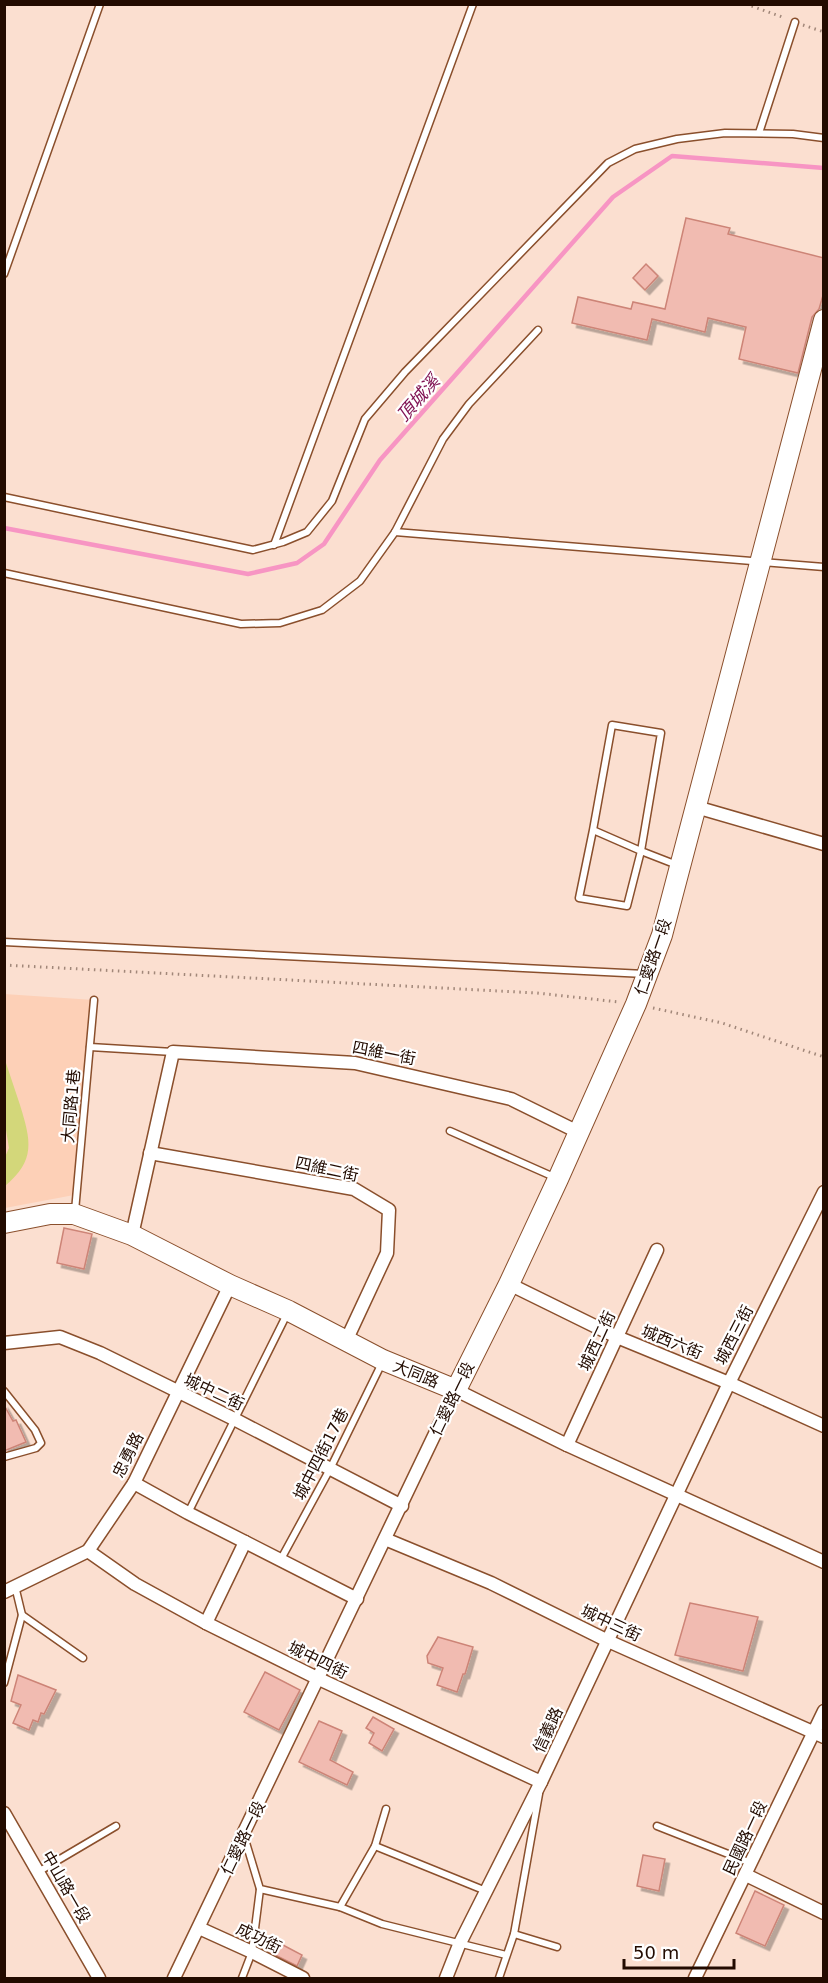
<svg xmlns="http://www.w3.org/2000/svg" width="828" height="1983" font-family="'DejaVu Sans','Noto Sans TC',sans-serif">
<defs>
<filter id="shadow"><feDropShadow dx="4.5" dy="4.5" stdDeviation="0" flood-color="#0004"/></filter>
</defs>
<rect width="100%" height="100%" fill="#fbdfd0"/>
<polygon fill="#fdd0b7" points="4,994 94,1000 74,1195 5,1208"/>
<path fill="#d3d77a" d="M5,1060C10,1075 15,1090 20,1105C31,1141 36,1160 5,1186V1157L9,1148L5,1124Z"/>
<g fill="none" stroke-linecap="round" stroke-linejoin="round">
<polyline stroke="#f795c3" stroke-width="4.5" points="4,528 248,574 297,563 324,544 380,460 613,197 672,156 824,168"/>
</g>
<g fill="#f1bbb1" stroke="#cd8477" stroke-width="1.5" filter="url(#shadow)">
<polygon points="686,218 730,228 728,234 824,258 824,292 819,309 812,317 798,373 739,359 746,327 708,318 705,332 652,319 647,340 572,323 578,297 631,309 633,302 665,309"/>
<polygon points="646,264 658,276 645,290 633,278"/>
<polygon points="64,1228 92,1234 84,1269 57,1263"/>
<polygon points="4,1405 13,1421 16,1420 26,1442 4,1451"/>
<polygon points="690,1603 758,1617 743,1671 675,1655"/>
<polygon points="438,1637 473,1647 465,1674 463,1674 457,1692 437,1685 443,1668 428,1663 427,1656"/>
<polygon points="265,1672 300,1690 279,1730 244,1712"/>
<polygon points="18,1675 56,1690 44,1714 41,1713 38,1722 33,1720 29,1730 13,1723 21,1705 11,1701"/>
<polygon points="373,1717 394,1729 382,1751 369,1743 374,1733 366,1728"/>
<polygon points="319,1721 342,1731 330,1760 353,1772 347,1785 299,1762"/>
<polygon points="643,1855 665,1859 659,1891 637,1886"/>
<polygon points="755,1891 784,1905 765,1946 736,1933"/>
<polygon points="281,1944 302,1955 297,1966 275,1955"/>
</g>
<g fill="none" stroke-linecap="round" stroke-linejoin="round">
<g stroke="#8a4f2c" stroke-width="9">
<g id="lane">
<polyline points="759,133 795,22"/>
<polyline points="4,274 100,4"/>
<polyline points="4,497 253,550 283,542 307,532 332,501 365,419 405,372 608,163 635,149 677,139 725,133 793,134 824,138"/>
<polyline points="395,532 824,567"/>
<polyline points="274,545 473,4"/>
<polyline points="4,573 241,624 280,623 322,610 360,581 395,532 443,439 469,404 538,330"/>
<polyline points="593,830 579,898 627,906 641,851 593,830 612,725 661,733 641,851 677,865"/>
<polyline points="4,942 645,974"/>
<polyline points="90,1047 173,1052"/>
<polyline points="450,1131 554,1177"/>
<polyline points="75,1211 94,1000"/>
<polyline points="4,1391 35,1430 41,1443 36,1448 4,1457"/>
<polyline points="188,1513 288,1312"/>
<polyline points="281,1559 330,1469 382,1363"/>
<polyline points="22,1615 83,1658"/>
<polyline points="4,1683 22,1615 15,1586"/>
<polyline points="657,1826 751,1863"/>
<polyline points="244,1836 260,1889 340,1907 382,1924 506,1955"/>
<polyline points="375,1846 386,1809"/>
<polyline points="38,1872 116,1826"/>
<polyline points="340,1907 375,1846 486,1891"/>
<polyline points="514,1934 557,1947"/>
<polyline points="242,1978 252,1952 260,1889"/>
<polyline points="499,1978 514,1934 539,1794"/>
</g>
</g>
<g stroke="#8a4f2c" stroke-width="15">
<g id="street">
<polyline points="696,807 824,844"/>
<polyline points="150,1153 354,1189 389,1210 387,1253 346,1341"/>
<polyline points="132,1235 173,1052 355,1063 511,1099 578,1132"/>
<polyline points="509,1284 617,1337 729,1383 824,1426"/>
<polyline points="4,1343 60,1337 100,1353 234,1419 402,1506"/>
<polyline points="567,1445 657,1250"/>
<polyline points="134,1483 188,1513 357,1599"/>
<polyline points="385,1539 491,1583 608,1641 824,1737"/>
<polyline points="88,1551 135,1584 206,1623 319,1679 541,1782"/>
<polyline points="4,1592 88,1551 134,1483 230,1285"/>
<polyline points="206,1623 245,1542"/>
<polyline points="4,1813 99,1978"/>
<polyline points="746,1875 824,1913"/>
<polyline points="199,1928 252,1952 303,1978"/>
<polyline points="174,1978 456,1390 567,1445 824,1562"/>
<polyline points="446,1978 459,1945 541,1782 729,1383 824,1192"/>
<polyline points="695,1978 824,1711"/>
</g>
</g>
<g stroke="#8a4f2c" stroke-width="22">
<polyline id="primary" points="4,1223 50,1214 74,1214 132,1235 230,1285 289,1311 383,1360 456,1390 509,1284 558,1179 636,1004 662,935 824,320"/>
</g>
<g stroke="#a18779" stroke-width="3" stroke-dasharray="1.5 4.5" stroke-linecap="butt">
<polyline points="746,4 785,18"/>
<polyline points="803,25 824,32"/>
<polyline points="4,965 537,993 619,1002"/>
<polyline points="653,1008 722,1023 824,1057"/>
</g>
<use href="#lane" stroke="#fff" stroke-width="6"/>
<use href="#street" stroke="#fff" stroke-width="12"/>
<use href="#primary" stroke="#fff" stroke-width="20"/>
</g>
<g text-anchor="middle" dominant-baseline="central" stroke-width="4.5" stroke-linejoin="round" paint-order="stroke">
<g font-size="16" fill="#220b00" stroke="#fff">
<text transform="translate(653 957) rotate(-71)">仁愛路一段</text>
<text transform="translate(384 1053) rotate(11)">四維一街</text>
<text transform="translate(71 1106) rotate(-85)">大同路1巷</text>
<text transform="translate(327 1169) rotate(12)">四維二街</text>
<text transform="translate(734 1335) rotate(-63)">城西三街</text>
<text transform="translate(597 1341) rotate(-65)">城西二街</text>
<text transform="translate(672 1342) rotate(22)">城西六街</text>
<text transform="translate(416 1374) rotate(22)">大同路</text>
<text transform="translate(214 1392) rotate(25)">城中二街</text>
<text transform="translate(452 1399) rotate(-64)">仁愛路一段</text>
<text transform="translate(321 1454) rotate(-63)">城中四街17巷</text>
<text transform="translate(128 1455) rotate(-63)">忠勇路</text>
<text transform="translate(611 1623) rotate(25)">城中三街</text>
<text transform="translate(318 1660) rotate(26)">城中四街</text>
<text transform="translate(548 1730) rotate(-65)">信義路</text>
<text transform="translate(243 1838) rotate(-64)">仁愛路一段</text>
<text transform="translate(745 1838) rotate(-65)">民國路一段</text>
<text transform="translate(66 1887) rotate(60)">中山路一段</text>
<text transform="translate(259 1938) rotate(26)">成功街</text>
</g>
<g font-size="18" font-style="italic" fill="#811454" stroke="#fff">
<text transform="translate(418 398) rotate(-49)">頂城溪</text>
</g>
</g>
<rect width="828" height="1983" fill="none" stroke="#220b00" stroke-width="12"/>
<path d="M624 1959v9h110v-9" fill="none" stroke="#220b00" stroke-width="3"/>
<text x="633" y="1959" font-size="18" fill="#220b00" stroke="#ffffff" stroke-width="4.5" paint-order="stroke">50 m</text>
</svg>
